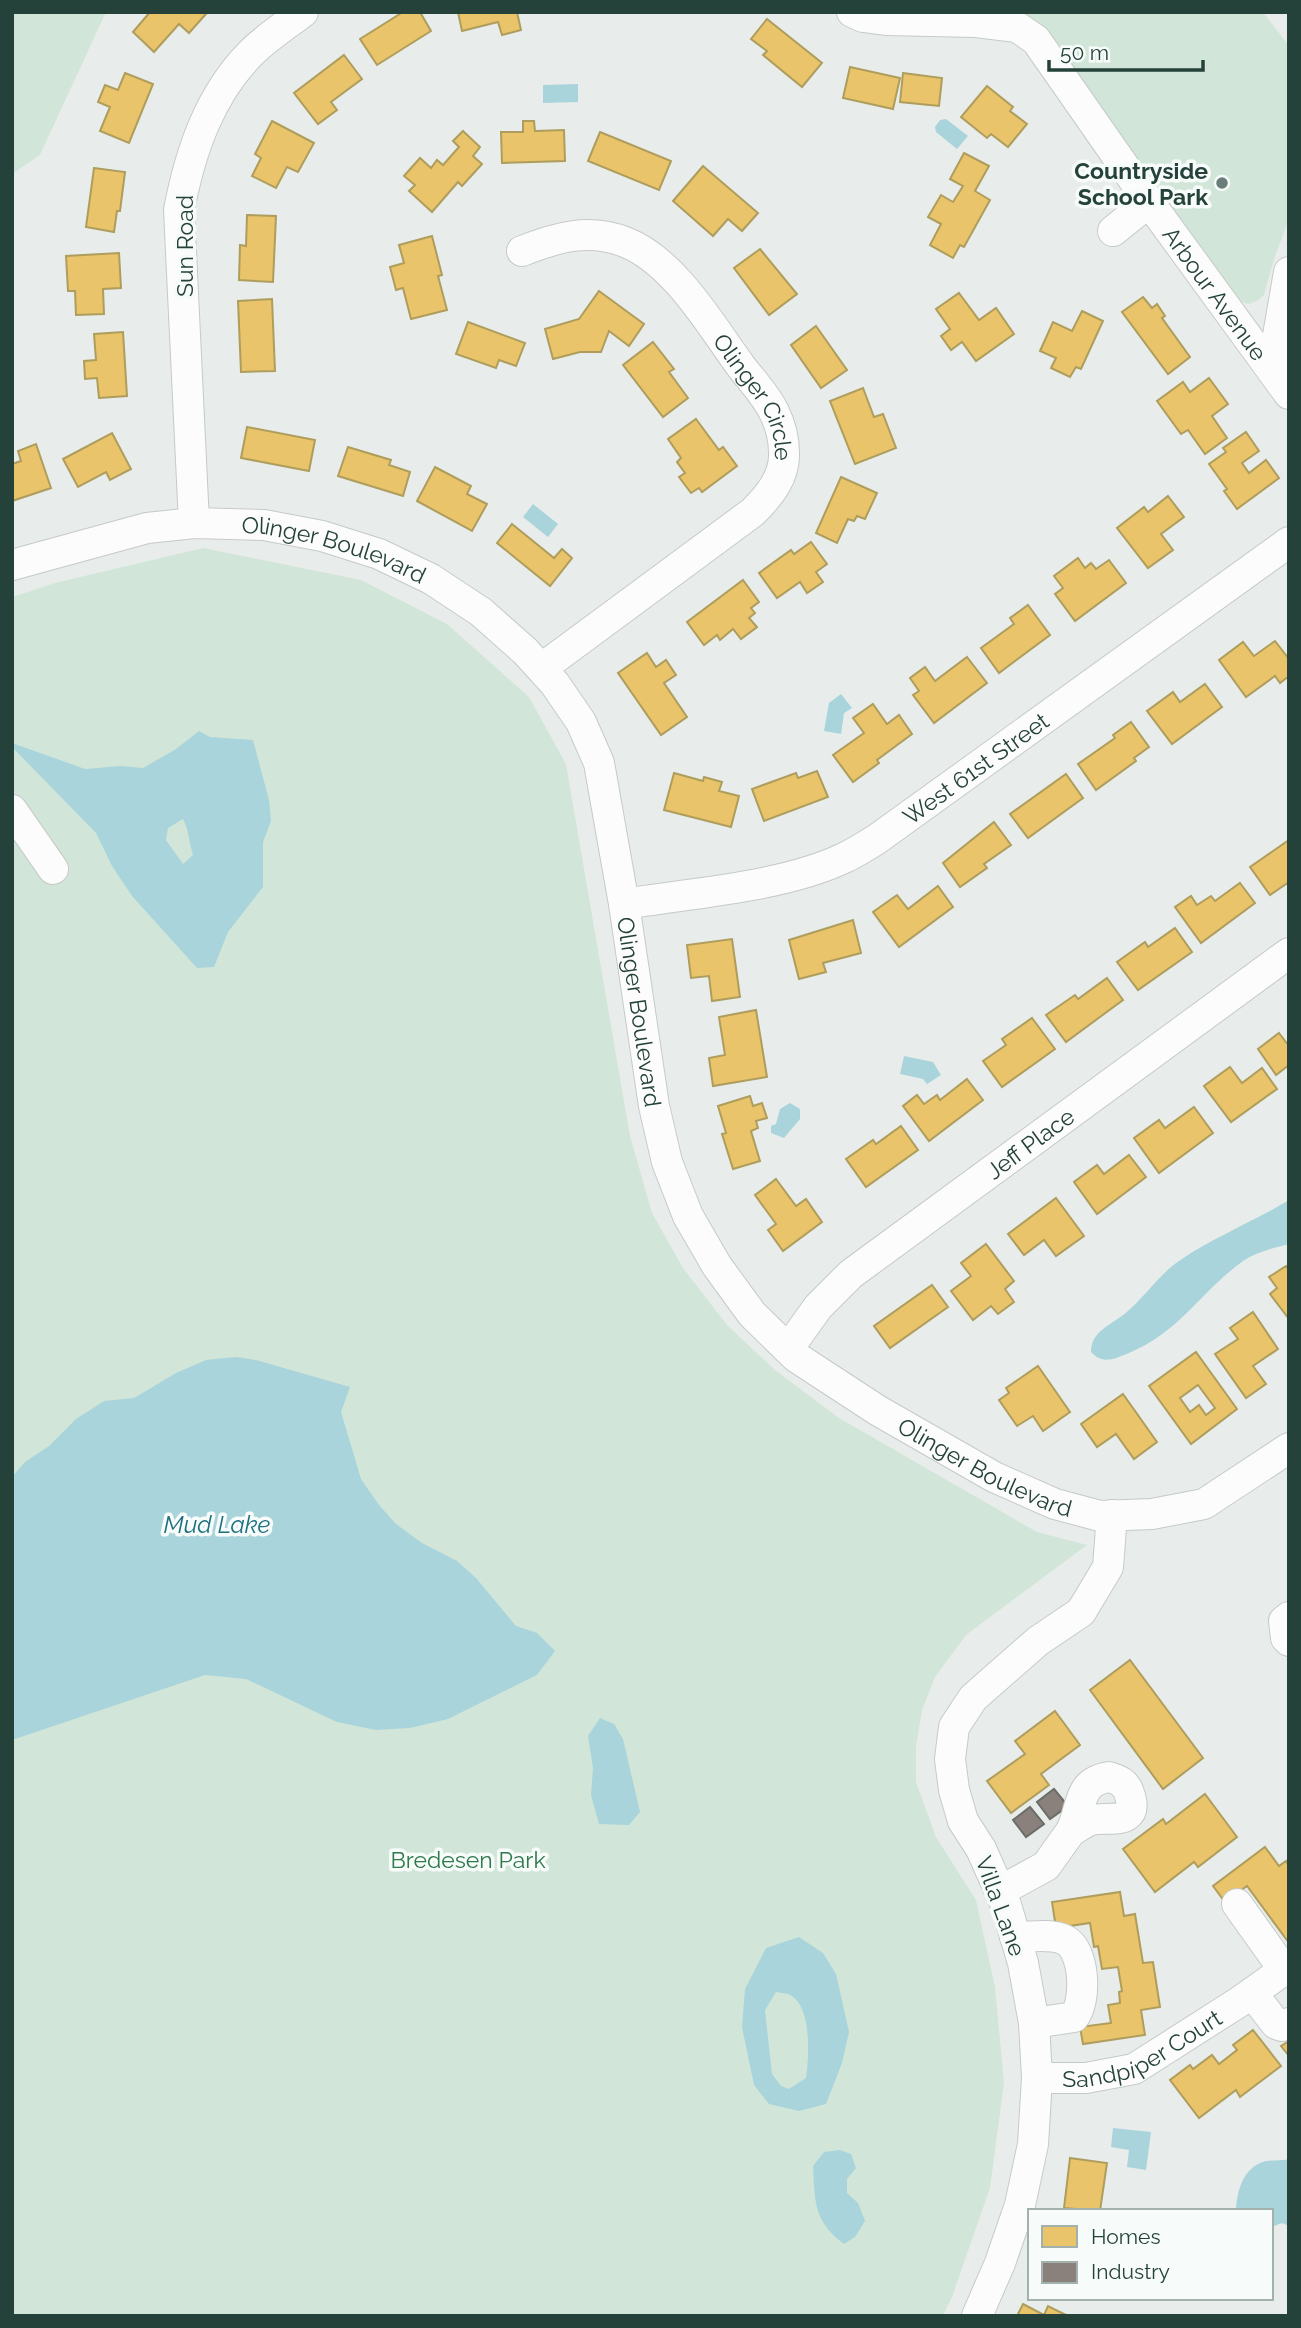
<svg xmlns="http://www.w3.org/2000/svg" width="1301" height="2328" font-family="Raleway,sans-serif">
<rect width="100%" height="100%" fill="#e8edeb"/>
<g fill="#d1e6d8">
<polygon points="12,12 106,12 40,155 12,174"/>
<polygon points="1010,12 1263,12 1289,46 1289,219 1274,259 1264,295 1257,301 1248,304 1240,301 1047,35"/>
<polygon points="203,548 361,580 447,624 529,697 566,764 630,1136 652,1213 683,1268 727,1325 775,1370 839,1418 1037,1532 1087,1545 966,1635 935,1677 922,1710 916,1747 916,1782 936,1837 976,1900 995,1987 1004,2083 990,2188 952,2297 943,2316 12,2316 12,597 55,583"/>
</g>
<g fill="#a9d4db" fill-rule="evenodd">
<polygon points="578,84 578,102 543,103 543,85"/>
<polygon points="946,119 968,136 957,149 936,132 935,127 940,120"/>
<polygon points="533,504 558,524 548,537 523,517"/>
<polygon points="841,694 852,708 844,713 841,734 824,731 829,703"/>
<path d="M199,731L210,737L253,740L269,800L271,821L263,842V887L228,932L214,967L197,968L132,896L112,866L96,833L12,747V743L85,769L121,766L143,768L176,749ZM183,819C189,831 189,842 193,855L183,864L166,840L168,828Z"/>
<polygon points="904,1056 933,1062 941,1075 927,1084 923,1079 900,1074"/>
<polygon points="790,1103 800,1109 800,1119 784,1138 771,1133 771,1126 776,1124 780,1109"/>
<path d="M1289,1200V1244C1273,1248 1256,1252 1243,1261C1200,1292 1181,1331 1129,1353C1114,1359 1103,1365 1091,1352C1091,1329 1115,1324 1129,1310C1147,1294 1159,1275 1179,1261C1214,1237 1253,1222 1289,1200Z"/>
<polygon points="236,1357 256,1360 350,1387 341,1412 361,1479 379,1505 396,1524 422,1543 457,1561 476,1578 516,1626 537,1633 555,1651 537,1675 448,1719 410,1728 376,1730 337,1722 246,1679 205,1675 12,1740 12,1477 25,1462 49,1446 76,1419 104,1401 134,1398 176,1373 206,1360"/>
<polygon points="600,1718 614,1724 623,1739 640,1812 629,1825 599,1824 591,1795 593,1768 588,1736"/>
<path d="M799,1937L823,1953L836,1974L849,2032L842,2063L826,2104L799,2111L769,2104L754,2085L742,2027L745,1989L766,1948ZM776,1992C781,1993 788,1993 792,1996C812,2010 809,2057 806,2078L789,2089L781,2086L772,2074L765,2010Z"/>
<polygon points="1113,2128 1151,2132 1146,2170 1127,2167 1129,2150 1111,2147"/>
<path d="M840,2150L851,2154L856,2168L847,2179V2193L858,2203L865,2221L855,2237L844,2244C813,2221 815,2201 813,2166L824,2152Z"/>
<path d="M1289,2159V2226L1282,2223L1274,2226L1271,2230V2211H1236C1237,2190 1243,2167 1266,2161C1273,2160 1281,2161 1289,2159Z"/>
</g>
<g fill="#e9c46a" stroke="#ae9d5c" stroke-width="2" fill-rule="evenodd">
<polygon points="150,12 204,12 206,14 189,33 179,24 154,52 133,32"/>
<polygon points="403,12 420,12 431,31 377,65 360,39"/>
<polygon points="458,12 517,12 521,30 502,35 498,22 462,31"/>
<polygon points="767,19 822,63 802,87 763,55 767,51 751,39"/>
<polygon points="344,55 362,79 331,102 337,110 318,124 294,93"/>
<polygon points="850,67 900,78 893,109 843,98"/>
<polygon points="125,73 153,84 129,143 100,131 110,107 98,102 105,85 118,90"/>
<polygon points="903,73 942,78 939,106 900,102"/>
<polygon points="987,86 1013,107 1010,111 1027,124 1008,147 991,134 987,138 961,117"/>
<polygon points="272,121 314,143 298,172 287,167 276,188 252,176 261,158 255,154"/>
<polygon points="523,121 534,121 535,131 564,130 565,161 502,163 501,132 523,132"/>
<polygon points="463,131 480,147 473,156 482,164 462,186 458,182 432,212 409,191 415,185 404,176 420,158 431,168 437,160 443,165 459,147 453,141"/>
<polygon points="600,132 671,161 659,190 588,161"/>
<polygon points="964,153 989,166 975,191 990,200 964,247 960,245 953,258 930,245 941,224 928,217 941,195 953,202 963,186 950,179"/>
<polygon points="703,166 758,213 742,231 728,219 713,236 673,201"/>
<polygon points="94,168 125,172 120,211 117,211 114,232 86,227"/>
<polygon points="247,215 276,216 273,282 239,280 240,245 246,246"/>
<polygon points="432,236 442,275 438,276 447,310 411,319 403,288 396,290 390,267 404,263 399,245"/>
<polygon points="760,249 797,294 769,315 734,268"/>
<polygon points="119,253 121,288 103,289 104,314 76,315 75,291 68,291 66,256"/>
<polygon points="599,291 644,324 629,346 609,331 601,352 580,352 553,359 545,329 579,319"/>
<polygon points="959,293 979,320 996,308 1014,334 976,361 962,342 951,350 941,336 950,329 936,309"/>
<polygon points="1143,297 1152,308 1157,304 1165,316 1162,318 1190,357 1168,374 1122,312"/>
<polygon points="272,299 275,371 241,372 238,301"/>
<polygon points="1082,311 1103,321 1081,369 1076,367 1070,377 1051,368 1056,358 1040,351 1053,322 1072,331"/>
<polygon points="468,322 525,343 516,366 499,360 496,368 456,354"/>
<polygon points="816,326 847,370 821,388 791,345"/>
<polygon points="123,332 127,396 99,398 97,378 85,379 84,361 96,360 94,334"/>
<polygon points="653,342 674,369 669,372 688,398 663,417 623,365"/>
<polygon points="1209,378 1228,404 1212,416 1227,438 1205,454 1188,430 1181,434 1157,401 1183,382 1190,392"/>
<polygon points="863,388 874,417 883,414 896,448 855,464 830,401"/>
<polygon points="696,419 719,450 723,447 737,466 702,492 699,488 691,493 679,477 685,473 677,462 681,458 668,439"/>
<polygon points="247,427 315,440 309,471 241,458"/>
<polygon points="1246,432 1259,451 1242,463 1249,473 1266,460 1279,478 1237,509 1224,491 1227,489 1209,464 1226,452 1223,448"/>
<polygon points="112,433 131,469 110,480 106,472 78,487 63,459"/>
<polygon points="36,444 51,488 12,501 12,464 21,461 18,451"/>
<polygon points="348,447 391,460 389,465 410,472 403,496 338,476"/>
<polygon points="435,467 471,486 467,494 487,504 472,531 417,501"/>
<polygon points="841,477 877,493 865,519 857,516 854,521 848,519 837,543 816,533"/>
<polygon points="1168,496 1184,517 1161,534 1173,550 1148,568 1117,528 1144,507 1148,512"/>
<polygon points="512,524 554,558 562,549 572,558 550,586 497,543"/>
<polygon points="811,542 827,564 816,572 823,582 807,593 800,582 777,598 759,573 791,550 794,554"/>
<polygon points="1078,558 1085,568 1091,563 1096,569 1109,560 1126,583 1075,621 1055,594 1063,588 1054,576"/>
<polygon points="743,580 759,602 751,608 755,613 749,618 757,627 741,639 733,629 720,640 717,635 704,645 687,622"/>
<polygon points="1028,605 1050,635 999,673 981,648 1014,624 1010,618"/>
<polygon points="1275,641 1289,659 1289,676 1280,683 1275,676 1246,697 1219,660 1243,642 1254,656"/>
<polygon points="647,653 656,667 666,660 676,675 664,683 687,717 661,735 618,673"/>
<polygon points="967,657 987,683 934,723 913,695 919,691 910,678 925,667 935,681"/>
<polygon points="1205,684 1222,707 1172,744 1147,711 1173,692 1180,702"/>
<polygon points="873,704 887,724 899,715 912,734 877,760 879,763 853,782 833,755 864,733 853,718"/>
<polygon points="1131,722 1149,747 1134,758 1136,761 1096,790 1078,764 1115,738 1113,735"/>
<polygon points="817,771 828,797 764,821 752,789 796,773 798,778"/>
<polygon points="674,773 703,781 704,777 722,782 719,791 739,796 731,827 664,810"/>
<polygon points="1066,774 1083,798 1028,838 1010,814"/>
<polygon points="994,822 1011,845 984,864 987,868 960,887 943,863"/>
<polygon points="1289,840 1289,882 1270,895 1250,867"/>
<polygon points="1240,883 1255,903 1201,943 1175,907 1191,896 1197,905 1211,896 1215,901"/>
<polygon points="938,886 953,907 899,947 873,912 897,895 908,909"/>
<polygon points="853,920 861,953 823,963 826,972 799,979 789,940"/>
<polygon points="1175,928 1192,952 1138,990 1117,962 1145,942 1148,947"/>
<polygon points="732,939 740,997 712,1001 709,976 691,978 687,945"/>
<polygon points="1107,978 1123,1000 1066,1042 1046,1015 1075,995 1078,999"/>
<polygon points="756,1010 767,1077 713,1086 709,1058 725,1055 719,1017"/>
<polygon points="1032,1018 1055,1049 1002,1087 983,1061 1006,1045 1002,1039"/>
<polygon points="1279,1033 1289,1046 1289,1065 1276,1075 1258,1049"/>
<polygon points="1230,1067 1242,1083 1262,1068 1277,1089 1231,1122 1204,1086"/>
<polygon points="967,1079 983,1100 929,1141 903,1106 917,1095 924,1104 937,1095 940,1100"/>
<polygon points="750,1096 753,1106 762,1103 767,1118 756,1121 758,1128 751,1131 760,1161 733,1169 722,1134 726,1133 718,1106"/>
<polygon points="1194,1107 1213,1133 1159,1173 1134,1138 1159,1120 1165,1128"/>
<polygon points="901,1126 918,1150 866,1187 846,1159 873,1140 876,1144"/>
<polygon points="1129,1155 1146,1177 1097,1214 1074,1182 1097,1165 1104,1174"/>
<polygon points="776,1179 796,1206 806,1199 822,1222 783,1251 768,1230 776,1224 755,1195"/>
<polygon points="1056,1198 1084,1236 1056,1256 1044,1240 1024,1255 1008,1234"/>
<polygon points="986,1244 1014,1281 1005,1289 1014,1302 998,1314 991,1306 973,1320 951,1291 971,1276 961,1263"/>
<polygon points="1286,1266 1289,1269 1289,1319 1270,1294 1277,1288 1269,1277"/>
<polygon points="932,1285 948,1307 890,1348 874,1326"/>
<polygon points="1253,1312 1278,1349 1253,1366 1266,1384 1246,1398 1215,1354 1238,1339 1230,1328"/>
<path d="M1196,1352L1237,1409L1191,1444L1149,1386ZM1198,1385L1215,1408L1206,1415L1199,1405L1190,1412L1180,1398Z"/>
<polygon points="1038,1366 1070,1412 1043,1431 1033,1416 1017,1426 999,1400 1009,1393 1006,1388"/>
<polygon points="1123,1394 1157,1442 1134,1459 1116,1434 1097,1447 1081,1424"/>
<polygon points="1130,1660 1203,1758 1163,1789 1090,1690"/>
<polygon points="1055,1711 1080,1745 1041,1774 1049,1785 1011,1813 987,1781 1025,1754 1015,1741"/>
<polygon points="1205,1794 1237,1837 1198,1867 1194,1862 1155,1892 1123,1849 1163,1819 1166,1824"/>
<polygon points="1265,1847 1279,1866 1286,1861 1289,1866 1289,1943 1247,1886 1225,1902 1213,1886"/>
<polygon points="1120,1892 1124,1916 1135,1914 1143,1963 1153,1962 1160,2007 1141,2010 1145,2035 1083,2044 1080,2027 1111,2023 1108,2005 1120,2003 1119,1992 1122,1991 1118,1967 1102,1969 1098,1946 1094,1947 1090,1923 1056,1928 1052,1902"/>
<polygon points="1253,2030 1281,2066 1240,2097 1236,2090 1199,2118 1170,2080 1190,2065 1193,2069 1212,2055 1219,2064 1237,2050 1233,2045"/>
<polygon points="1289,2041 1289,2056 1281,2046"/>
<polygon points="1070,2158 1107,2163 1100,2211 1064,2208"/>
<polygon points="1023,2304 1044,2315 1048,2306 1068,2316 1017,2316"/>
</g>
<g fill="#8a817c" stroke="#6b6e68" stroke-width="2">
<polygon points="1054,1789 1068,1806 1050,1819 1037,1802"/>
<polygon points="1030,1807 1044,1824 1026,1837 1013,1820"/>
</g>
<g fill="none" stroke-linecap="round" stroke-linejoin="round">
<g stroke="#c5cac8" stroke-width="32">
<g id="minor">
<path id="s1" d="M852,12L863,17L886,20L976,22L1017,27L1036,40L1149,202L1289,394"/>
<polyline points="1113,231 1149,202"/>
<path id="s2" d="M522,251C557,237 589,228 625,242C674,261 710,324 740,365C751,380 766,395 774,412C780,424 784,439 784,453C785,477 769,496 753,512L542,668"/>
<polyline points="1272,370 1289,272"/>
<path d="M194,523L179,210C190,153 209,95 251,53C266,38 286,25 303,12"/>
<path id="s3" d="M12,565L147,528L194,523L264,525L322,536L379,554L431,579L481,612L525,651L555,684L581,722L599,763L624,904L654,1106L667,1162L688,1216L717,1266L752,1314L796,1357L877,1410L994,1477L1055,1504L1100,1516L1152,1514L1204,1504L1289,1448"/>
<polyline points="12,810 53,869"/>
<path id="s4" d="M624,904C692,893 783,887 844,858C855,853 866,846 877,839L1289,542"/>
<path id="s5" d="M788,1349L818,1307L851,1274L1289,953"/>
<polyline points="1289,1617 1284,1621 1286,1638 1289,1641"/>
<path d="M1109,1777C1119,1780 1126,1783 1129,1793C1141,1827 1108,1816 1091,1820C1084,1822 1077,1828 1071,1831C1083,1806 1077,1782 1109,1777Z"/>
<polyline points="1000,1891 1046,1866 1071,1831"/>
<path d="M1015,1937C1031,1937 1051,1933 1065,1940C1085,1950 1087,2001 1074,2017L1034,2023"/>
<polyline points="1252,1993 1276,2024 1282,2026 1289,2023"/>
<path id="s6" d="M1037,2078H1086L1134,2069L1239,2002L1284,1970L1237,1904"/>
<polyline points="977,2316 1000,2263 1020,2205 1033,2144 1037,2078 1034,2023 1023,1963 1006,1905 981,1849 963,1821 954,1790 950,1759 954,1727 973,1698 1038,1641 1081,1612 1108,1567 1112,1515"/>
</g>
</g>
<use href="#minor" stroke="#fcfcfc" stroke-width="30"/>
</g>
<circle fill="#697e78" stroke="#f7fbf9" stroke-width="2.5" cx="1222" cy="183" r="7"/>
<g text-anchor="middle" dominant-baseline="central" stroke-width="7" stroke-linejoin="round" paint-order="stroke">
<g font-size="23" font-weight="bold" fill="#24423a" stroke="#f7fbf9" text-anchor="end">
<text x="1208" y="170">Countryside<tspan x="1208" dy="26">School Park</tspan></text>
</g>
<g font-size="23" fill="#24423a" stroke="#f7fbf9">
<text transform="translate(184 246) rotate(-90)">Sun Road</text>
<text stroke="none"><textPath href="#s1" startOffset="500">Arbour Avenue</textPath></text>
<text stroke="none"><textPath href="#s2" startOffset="313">Olinger Circle</textPath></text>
<text stroke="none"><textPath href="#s3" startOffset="331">Olinger Boulevard</textPath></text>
<text stroke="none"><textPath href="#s4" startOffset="385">West 61st Street</textPath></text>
<text stroke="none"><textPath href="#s3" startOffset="940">Olinger Boulevard</textPath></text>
<text stroke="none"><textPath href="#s5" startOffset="320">Jeff Place</textPath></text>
<text stroke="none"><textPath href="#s3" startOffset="1549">Olinger Boulevard</textPath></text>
<text transform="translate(1001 1906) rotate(70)">Villa Lane</text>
<text stroke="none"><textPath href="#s6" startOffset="112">Sandpiper Court</textPath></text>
</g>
<g font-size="23" fill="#2d7a4b" stroke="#f7fbf9">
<text x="468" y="1859">Bredesen Park</text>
</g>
<g font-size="24" font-style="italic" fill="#1c6f80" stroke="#f7fbf9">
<text x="217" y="1524">Mud Lake</text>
</g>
</g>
<rect width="1301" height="2328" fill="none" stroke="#24423a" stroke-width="28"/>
<rect x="1028" y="2209" width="245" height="91" fill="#f7fbf9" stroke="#a3b1ad" stroke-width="2"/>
<rect x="1042" y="2226" width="35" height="21" fill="#e9c46a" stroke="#a3b1ad" stroke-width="2"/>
<text x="1091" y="2244" font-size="21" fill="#24423a">Homes</text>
<rect x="1042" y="2262" width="35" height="21" fill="#8a817c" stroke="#a3b1ad" stroke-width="2"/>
<text x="1091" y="2279" font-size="21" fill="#24423a">Industry</text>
<path d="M1049 60v10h154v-10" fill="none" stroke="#24423a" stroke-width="3.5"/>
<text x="1060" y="60" font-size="21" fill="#24423a" stroke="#f7fbf9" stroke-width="5" paint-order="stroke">50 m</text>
</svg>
